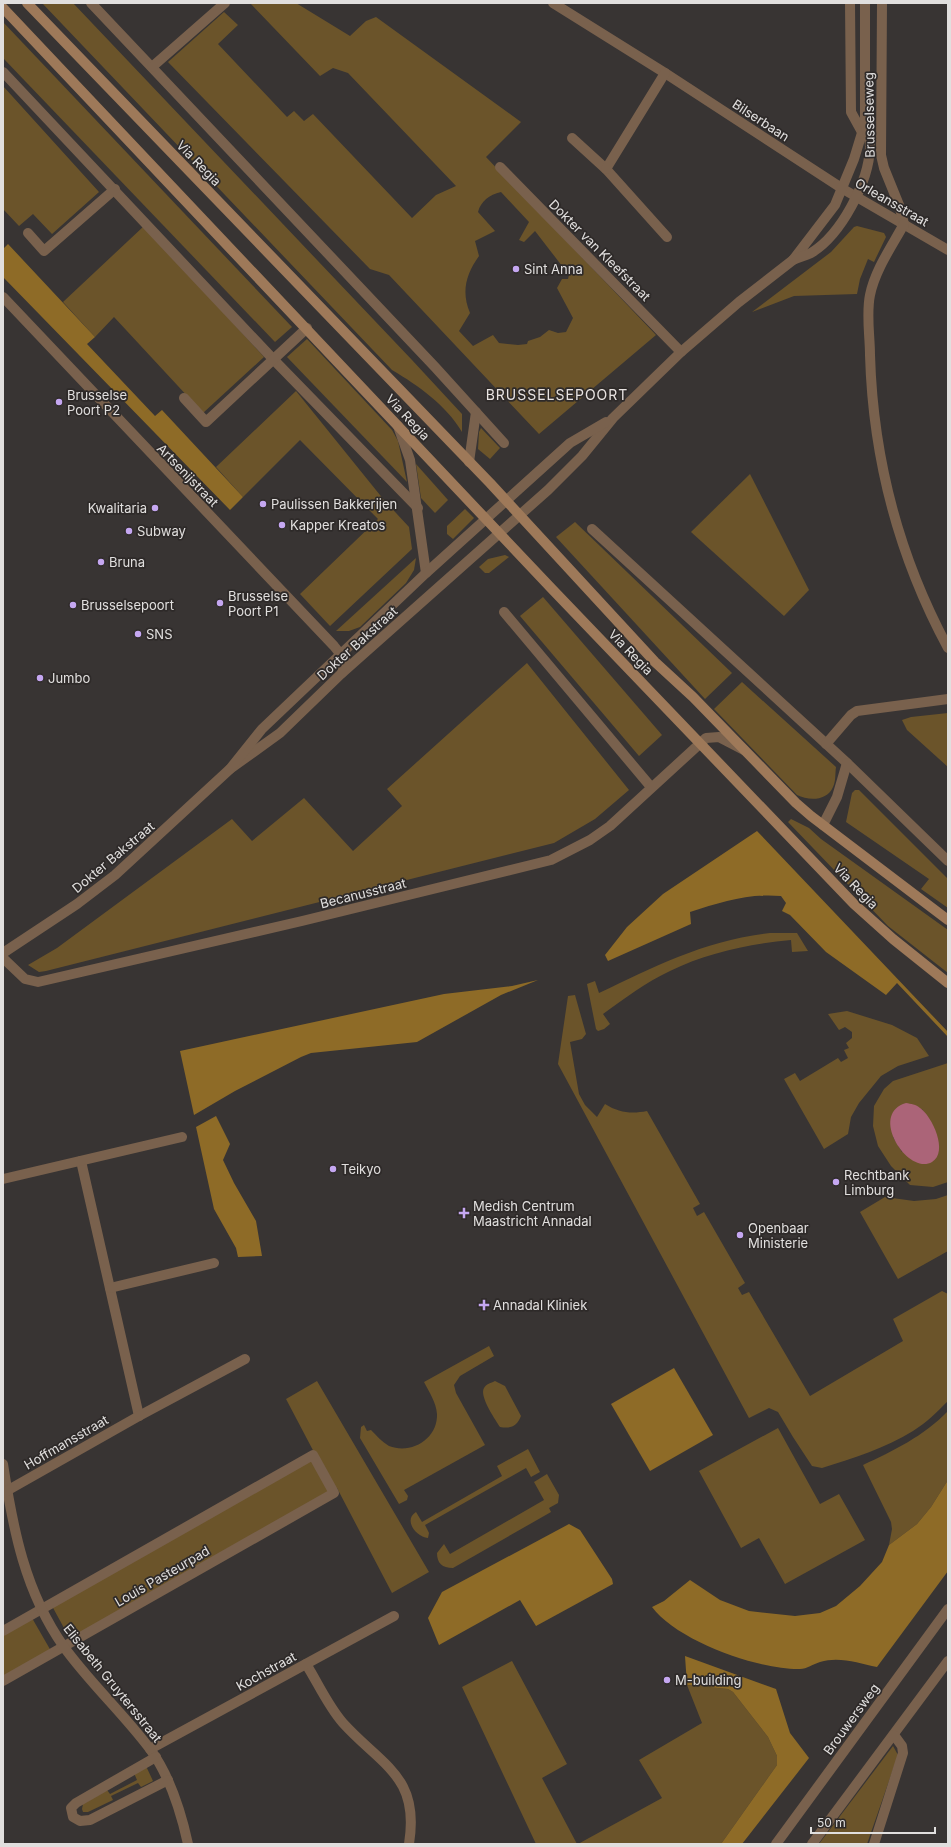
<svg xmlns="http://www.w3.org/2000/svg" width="951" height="1847" font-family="Inter,sans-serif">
<rect width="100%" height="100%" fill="#383433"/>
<g fill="#6b542a" fill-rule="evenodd">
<path d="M42,3H73L412,360L462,414V432C446,405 419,386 392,370Z"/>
<path d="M250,3H296L350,36L366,21L376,17L521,122L486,157L656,335L539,434L389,275L370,269L168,62L224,12L238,25L218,44L287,117L294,111L304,121L313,114L412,218L436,195L456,186L348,73L333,68L320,76ZM501,192L529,222L519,240L524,242L535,231L569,275L568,279H562L557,288L573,318L566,332L558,333L549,330L540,337L528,341L527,344L518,345L499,343L493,335L473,346L459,331L470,313C461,292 466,274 479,256L475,241L495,231L478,212C481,201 489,195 501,192Z"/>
<polygon points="3,22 292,327 275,342 3,58"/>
<polygon points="3,86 99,192 52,234 33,214 19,226 3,209"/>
<polygon points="144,226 264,357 203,413 114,317 95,337 63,302"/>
<polygon points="857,226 884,233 886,237 874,262 868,259 860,279 857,294 794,296 752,312 831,252 854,227"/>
<polygon points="307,339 392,430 398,441 407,482 287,357"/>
<polygon points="296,391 384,500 409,527 412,549 330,626 300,594 378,519 300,440 243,497 216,467"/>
<polygon points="481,428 500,448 490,459 478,449 479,432"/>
<polygon points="416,464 448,500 435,513 421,498"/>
<polygon points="750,474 809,590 784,616 691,532"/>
<polygon points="465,509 474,518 453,539 447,534 447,526"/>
<polygon points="575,522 732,673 705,699 556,537"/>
<polygon points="505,555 509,557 489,573 485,573 479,567 488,559"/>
<polygon points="416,558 414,570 406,583 360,627 349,631 336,631"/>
<polygon points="543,597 662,735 639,756 520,616"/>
<polygon points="527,663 629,790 595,819 554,843 46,971 39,972 28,965 57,948 232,819 252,841 304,798 353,851 402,806 387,789"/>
<path d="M742,682L836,767C835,774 836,781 833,787C827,801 809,801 797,795L714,709Z"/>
<polygon points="948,713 948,767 907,730 902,720 911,717"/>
<polygon points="855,790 859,790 948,879 948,908 921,889 929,879 846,822 852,793"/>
<polygon points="791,819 809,828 821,839 948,930 948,973 888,926 788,822"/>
<path d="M770,933H797L808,951L792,952L791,940C749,944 707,953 670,971C646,982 624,999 603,1014L610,1024L604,1029L598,1031L596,1029L587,984L595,981L599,993C656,966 706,940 770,933Z"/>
<path d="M575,995L586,1034L582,1039L570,1042L579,1094L585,1105L597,1117L605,1104C619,1113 632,1114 647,1111L700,1204L693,1208L697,1216L704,1212L745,1283L738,1288L742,1295L749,1292L810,1396L903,1341L893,1319L942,1291L948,1294V1401C937,1412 926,1423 913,1431C886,1448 853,1458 822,1468L812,1466L793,1437L778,1412L769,1408L749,1418L558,1064L568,996Z"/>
<polygon points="847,1011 892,1025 917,1038 929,1056 898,1066 881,1076 859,1103 851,1117 848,1134 824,1149 784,1079 795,1073 800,1081 838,1058 841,1062 848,1058 844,1050 849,1048 846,1043 852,1038 852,1032 845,1027 839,1030 828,1014"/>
<path d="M948,1063V1182L933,1187L910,1185L891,1166L878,1146L873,1126L874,1106L884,1089L893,1081ZM922,1109L933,1126L902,1152L893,1137Z"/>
<polygon points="948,1195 948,1251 898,1279 860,1212 885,1197 914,1201 936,1199"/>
<path d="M489,1346L494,1356L460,1376L454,1385L456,1393L485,1445L404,1490L408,1496L407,1500L399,1504L360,1438L361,1427L364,1425L367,1431L371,1430C376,1435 382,1442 389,1446C412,1455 438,1438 437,1414C436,1402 429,1392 424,1382Z"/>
<polygon points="317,1381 429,1572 392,1593 337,1488 70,1639 52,1606 316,1456 286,1399"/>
<path d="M495,1381L505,1386L521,1416C517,1426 511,1429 500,1427C495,1419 479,1396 484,1388C486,1384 491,1383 495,1381Z"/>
<path d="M948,1411V1480L931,1507L917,1524L889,1545L892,1529L891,1522L863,1465C893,1451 924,1436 948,1411Z"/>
<polygon points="778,1428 820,1504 839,1494 865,1540 785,1584 759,1538 741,1548 699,1471"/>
<path d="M528,1449L540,1472L531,1477L526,1468L425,1525L429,1533L428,1538C416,1537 403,1520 416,1512L422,1522L502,1476L497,1466Z"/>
<path d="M547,1474L559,1495L558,1503L549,1508L551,1512L453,1568C442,1568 437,1563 437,1553L444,1544L450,1554L544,1500L534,1482Z"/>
<polygon points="32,1618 51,1651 3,1677 3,1634"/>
<polygon points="512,1661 567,1764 542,1778 577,1844 536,1844 462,1687"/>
<polygon points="687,1685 728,1689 733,1692 768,1737 777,1756 777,1765 721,1844 578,1844 662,1798 639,1760 702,1723"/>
<polygon points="893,1746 898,1755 867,1844 819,1844"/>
<polygon points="146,1766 153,1781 141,1787 138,1783 111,1796 113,1800 88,1812 83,1812 82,1809 83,1804 107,1790 110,1794 137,1780 134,1773"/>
</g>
<g fill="#8e6b27">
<polygon points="8,244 95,337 87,344 155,416 162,410 243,497 230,510 3,277 3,249"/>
<path d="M757,831L948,1032V1037L897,983L886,995L826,952L790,915L782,911L786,903L781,896C749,893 721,902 690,912L691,924L608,961L605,955L627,927L663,894Z"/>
<polygon points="538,980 501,995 417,1042 311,1053 301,1057 235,1091 194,1115 180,1051 444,994 512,986"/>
<polygon points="216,1116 230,1144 223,1160 234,1183 256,1221 262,1256 238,1257 236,1248 214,1209 196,1127"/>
<polygon points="674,1368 713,1435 650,1471 611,1404"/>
<path d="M948,1480V1571L877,1667C858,1663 839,1656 820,1662C813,1664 807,1669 800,1669C759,1670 677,1641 652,1607L664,1601L690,1580L720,1600L749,1611L795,1616L820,1613L836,1606L860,1586L882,1562L889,1545L917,1524L931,1507Z"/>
<polygon points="569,1524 580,1530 612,1579 613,1584 536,1626 520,1600 439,1645 428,1618 442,1592"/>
<polygon points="685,1656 776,1689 790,1733 809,1758 742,1844 721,1844 777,1765 777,1756 768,1737 733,1692 728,1689 687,1685"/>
</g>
<path fill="#ab6478" d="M906,1103C911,1104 916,1104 920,1108C932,1116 949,1152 932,1162C908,1176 868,1114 906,1103Z"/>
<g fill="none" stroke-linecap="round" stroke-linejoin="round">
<g stroke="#79614d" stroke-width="10">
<polyline points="500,167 681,352"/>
<polyline points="3,1631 313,1455 334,1493 3,1681"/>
</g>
<g stroke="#79614d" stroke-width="10">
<polyline points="91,3 435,367 504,443"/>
<polyline points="553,3 665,73 843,189 948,250"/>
<polyline points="850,3 851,112 862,132"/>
<polyline points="882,3 881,155 884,168 899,205 904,224"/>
<polyline points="152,67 225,3"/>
<polyline points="3,72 273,359 418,508"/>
<polyline points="572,138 606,169 667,237"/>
<polyline points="606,169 665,73"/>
<path d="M904,224C892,246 875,270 870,295C866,314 870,336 870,355C873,458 899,557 948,648"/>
<polyline points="28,233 44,251 115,189"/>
<polyline points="3,297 334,646 345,660 342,673"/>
<polyline points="184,398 206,422 307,328"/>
<polyline points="469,462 476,412"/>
<polyline points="592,529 847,763 948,861"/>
<polyline points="504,612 651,787"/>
<polyline points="826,744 851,715 857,711 948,699"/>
<polyline points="823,825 837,797 847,763"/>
<polyline points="3,958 25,979 38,982 302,921 551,860 590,840 610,826 706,738 719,737 744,750"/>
<polyline points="81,1161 139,1416"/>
<polyline points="3,1179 182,1137"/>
<polyline points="110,1288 214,1263"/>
<path d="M3,1464C13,1529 25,1592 64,1647C90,1683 123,1713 150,1749C170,1776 181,1812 188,1844"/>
<polyline points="3,1493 139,1416 245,1359"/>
<path d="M306,1664C318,1683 328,1706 343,1723C382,1766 420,1776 409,1844"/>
<polyline points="150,1749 394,1616"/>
<polyline points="156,1757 76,1803 71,1808 73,1817 80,1821 90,1820 168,1780"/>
<polyline points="776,1844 948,1609"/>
<polyline points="812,1844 948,1661"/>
<polyline points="874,1844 903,1753 902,1746 894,1735"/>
</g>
<g stroke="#79614d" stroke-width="10">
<polyline points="793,260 835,205 854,159 865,123"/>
<polyline points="398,426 410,460 426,573"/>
<path d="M230,769L280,733L342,673L548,490L582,456L613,418L681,352L739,302L793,260C799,257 805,256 811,253C841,235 869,182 870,147C870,139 867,131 865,123V3"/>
<polyline points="3,953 77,904 115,875 230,769 262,729 426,573 570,443 606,422"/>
</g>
<g stroke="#9e7959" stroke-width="10">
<polyline points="27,3 490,483 655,662 693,697 796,803 811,816 948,920"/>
<polyline points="3,8 552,589 854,904 893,939 948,983"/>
</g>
</g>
<g fill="#c5a7f1" stroke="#2e2a29" stroke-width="1.5">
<circle cx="516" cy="269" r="4"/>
<circle cx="59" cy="402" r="4"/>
<circle cx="263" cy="504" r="4"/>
<circle cx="155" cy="508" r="4"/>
<circle cx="282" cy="525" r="4"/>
<circle cx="129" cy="531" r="4"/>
<circle cx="101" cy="562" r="4"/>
<circle cx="220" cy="603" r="4"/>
<circle cx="73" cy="605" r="4"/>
<circle cx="138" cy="634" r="4"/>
<circle cx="40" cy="678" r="4"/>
<circle cx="333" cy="1169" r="4"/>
<circle cx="836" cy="1182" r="4"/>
<path d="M462 1207h4v4h4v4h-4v4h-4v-4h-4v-4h4z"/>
<circle cx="740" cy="1235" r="4"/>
<path d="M482 1299h4v4h4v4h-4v4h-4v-4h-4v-4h4z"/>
<circle cx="667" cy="1680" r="4"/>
</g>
<g text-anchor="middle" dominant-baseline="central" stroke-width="3.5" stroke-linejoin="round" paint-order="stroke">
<g font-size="13" fill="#e1dfde" stroke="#2e2a29">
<text transform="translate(869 115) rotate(-91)">Brusselseweg</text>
<text transform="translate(761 120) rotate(33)">Bilserbaan</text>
<text transform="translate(199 163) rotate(46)">Via Regia</text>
<text transform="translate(892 202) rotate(30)">Orleansstraat</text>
<text transform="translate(600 250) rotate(45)">Dokter van Kleefstraat</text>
<text transform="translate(408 417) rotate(47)">Via Regia</text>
<text transform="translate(188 475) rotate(46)">Artsenijstraat</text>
<text transform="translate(357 643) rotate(-42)">Dokter Bakstraat</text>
<text transform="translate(631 652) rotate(46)">Via Regia</text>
<text transform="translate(113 857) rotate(-40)">Dokter Bakstraat</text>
<text transform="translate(856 886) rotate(46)">Via Regia</text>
<text transform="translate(363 893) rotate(-14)">Becanusstraat</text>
<text transform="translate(66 1442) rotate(-30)">Hoffmansstraat</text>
<text transform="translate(162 1576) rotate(-30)">Louis Pasteurpad</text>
<text transform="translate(266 1671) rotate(-29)">Kochstraat</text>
<text transform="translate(113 1683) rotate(51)">Elisabeth Gruytersstraat</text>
<text transform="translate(851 1719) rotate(-54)">Brouwersweg</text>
</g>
<g font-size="13" fill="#e1dfde" stroke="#2e2a29" text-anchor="start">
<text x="524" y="269">Sint Anna</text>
<text x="67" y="395">Brusselse<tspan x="67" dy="15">Poort P2</tspan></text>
<text x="271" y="504">Paulissen Bakkerijen</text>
<text x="147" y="508" text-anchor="end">Kwalitaria</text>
<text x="290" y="525">Kapper Kreatos</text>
<text x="137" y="531">Subway</text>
<text x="109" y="562">Bruna</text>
<text x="228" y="596">Brusselse<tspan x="228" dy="15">Poort P1</tspan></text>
<text x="81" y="605">Brusselsepoort</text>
<text x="146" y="634">SNS</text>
<text x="48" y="678">Jumbo</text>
<text x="341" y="1169">Teikyo</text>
<text x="844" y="1175">Rechtbank<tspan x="844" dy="15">Limburg</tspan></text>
<text x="473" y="1206">Medish Centrum<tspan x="473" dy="15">Maastricht Annadal</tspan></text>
<text x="748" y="1228">Openbaar<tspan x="748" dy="15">Ministerie</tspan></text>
<text x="493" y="1305">Annadal Kliniek</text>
<text x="675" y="1680">M-building</text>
</g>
<g font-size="14" letter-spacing="1" fill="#e8e3e1" stroke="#2e2a29">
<text x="557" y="394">BRUSSELSEPOORT</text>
</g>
</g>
<rect width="951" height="1847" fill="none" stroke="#e1dfde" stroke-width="8"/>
<path d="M811 1827v6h124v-6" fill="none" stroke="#e1dfde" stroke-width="2"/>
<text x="817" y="1827" font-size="12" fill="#e1dfde" stroke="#2e2a29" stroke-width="3" paint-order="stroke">50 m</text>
</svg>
